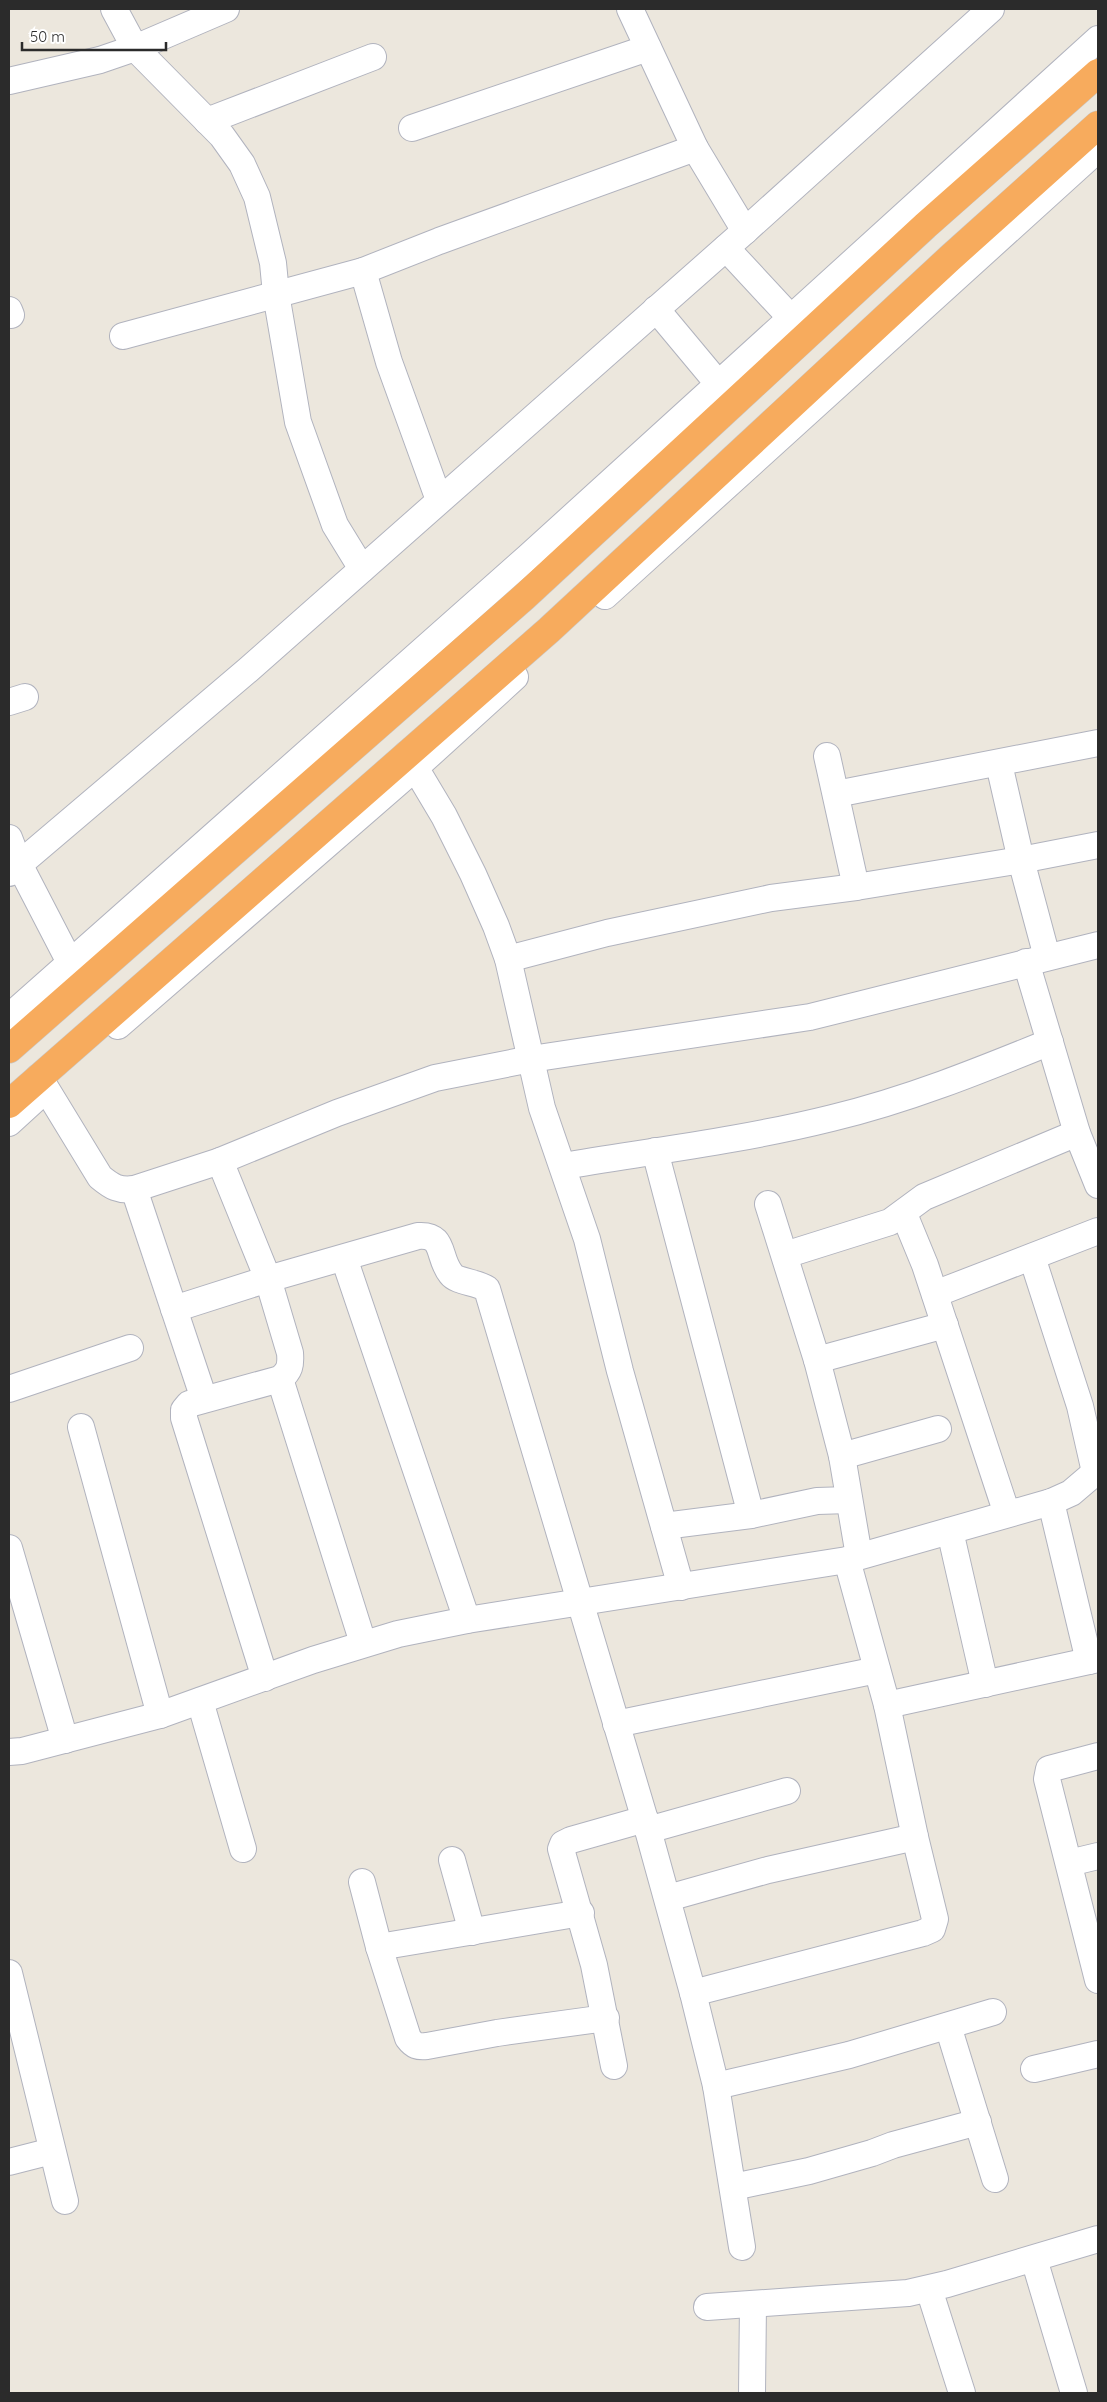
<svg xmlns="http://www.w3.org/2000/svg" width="1107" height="2402" font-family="Quicksand,sans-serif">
<rect width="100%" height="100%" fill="#ece7dd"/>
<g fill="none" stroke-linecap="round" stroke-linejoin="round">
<g stroke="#b1b3be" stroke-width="28">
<g id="minor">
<polyline points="114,9 135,48 222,136 242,164 257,197 273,263 276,294 298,422 335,525 362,569"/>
<polyline points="630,9 695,148 745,231"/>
<polyline points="9,81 100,60 135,48 226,9"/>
<polyline points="207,121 373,57"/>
<polyline points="412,128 648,48"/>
<polyline points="726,248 804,332"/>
<polyline points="363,271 389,362 439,500"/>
<polyline points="656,309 731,399"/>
<polyline points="9,310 11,315"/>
<polyline points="123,336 363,271 439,241 695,148"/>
<polyline points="605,596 1098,149"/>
<polyline points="9,702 25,697"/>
<polyline points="407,754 444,816 473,874 496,926 508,959 542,1108 587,1239 620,1371 681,1587"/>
<polyline points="827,756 856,887"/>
<polyline points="999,764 1021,860 1047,957"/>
<polyline points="836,794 1098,743"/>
<polyline points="9,838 19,864 77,976"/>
<polyline points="9,873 248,670 745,231 991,9"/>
<polyline points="508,959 607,933 771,898 856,887 1021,860 1098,845"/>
<polyline points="1026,962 1077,1133 1098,1185"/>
<polyline points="9,1017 528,557 1098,39"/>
<polyline points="118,1026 415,768 515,677"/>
<path d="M39,1077L100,1177C112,1187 119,1191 134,1189L220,1161L337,1113L435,1078L531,1059L810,1017L1098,945"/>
<polyline points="9,1123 44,1091"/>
<polyline points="655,1151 751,1515"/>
<path d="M220,1161L268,1279L290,1353C291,1365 290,1371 280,1379L189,1404L184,1410V1418L265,1678"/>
<path d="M563,1166C653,1151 744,1140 832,1118C907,1100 979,1071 1050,1042"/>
<polyline points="134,1189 204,1399"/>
<polyline points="768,1204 817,1360 842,1456 859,1556"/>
<polyline points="904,1214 925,1265 1007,1514"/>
<polyline points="785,1255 890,1222 924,1197 1077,1133"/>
<polyline points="1032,1257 1080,1406 1095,1472"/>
<polyline points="344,1258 467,1620"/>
<polyline points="935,1294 1098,1231"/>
<path d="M174,1309L268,1279L418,1236C446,1234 437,1257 451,1274C457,1282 477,1282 487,1289L648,1830L693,1993L716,2086L742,2247"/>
<polyline points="817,1360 945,1325"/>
<polyline points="280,1379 363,1643"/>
<polyline points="9,1389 130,1348"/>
<polyline points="81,1427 160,1715"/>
<polyline points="842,1456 938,1429"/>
<polyline points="1051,1502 1089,1661"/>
<polyline points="664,1526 751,1515 817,1501 849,1500"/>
<polyline points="950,1531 985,1684"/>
<polyline points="9,1548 65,1740"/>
<polyline points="200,1701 243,1849"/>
<polyline points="887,1705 1098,1659"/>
<polyline points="616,1724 877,1670"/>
<polyline points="9,1752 22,1751 160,1715 313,1660 398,1634 467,1620 847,1560 1051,1502 1071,1493 1098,1470"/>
<polyline points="1098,1756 1049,1769 1047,1779 1098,1980"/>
<polyline points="648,1830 787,1791"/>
<polyline points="452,1860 472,1932"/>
<polyline points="1069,1863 1098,1856"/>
<path d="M362,1882L379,1947L408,2038C414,2046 418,2047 427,2046L497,2033L606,2018"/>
<polyline points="668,1898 768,1870 915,1837"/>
<polyline points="379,1947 581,1913"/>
<polyline points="9,1973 65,2201"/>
<polyline points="693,1993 923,1933 932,1929 935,1919 915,1837 887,1705 847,1560"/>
<polyline points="948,2026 995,2179"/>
<polyline points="614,2066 594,1965 561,1849 563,1844 571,1840 645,1819"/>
<polyline points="1034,2069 1098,2054"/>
<polyline points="716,2086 849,2055 993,2012"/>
<polyline points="9,2162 52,2151"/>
<polyline points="733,2187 809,2171 872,2153 893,2145 978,2122"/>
<polyline points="1034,2259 1074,2393"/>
<polyline points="929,2289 962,2393"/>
<polyline points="707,2307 908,2293 947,2284 1098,2239"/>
<polyline points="752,2393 753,2304"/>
</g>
</g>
<g stroke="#c8c8c8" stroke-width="29">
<g id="highway">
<polyline points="9,1049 524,597 925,226 1098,73"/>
<polyline points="9,1104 549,630 950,258 1098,125"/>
</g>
</g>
<use href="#minor" stroke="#fff" stroke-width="26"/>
<use href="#highway" stroke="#f7ab5d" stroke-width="28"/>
</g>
<rect width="1107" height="2402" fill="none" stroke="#2b2b2b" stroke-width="20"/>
<path d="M22 42v8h144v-8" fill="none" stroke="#2b2b2b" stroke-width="2.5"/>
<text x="30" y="42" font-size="15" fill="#2b2b2b" stroke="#ffffff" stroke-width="4" paint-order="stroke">50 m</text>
</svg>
